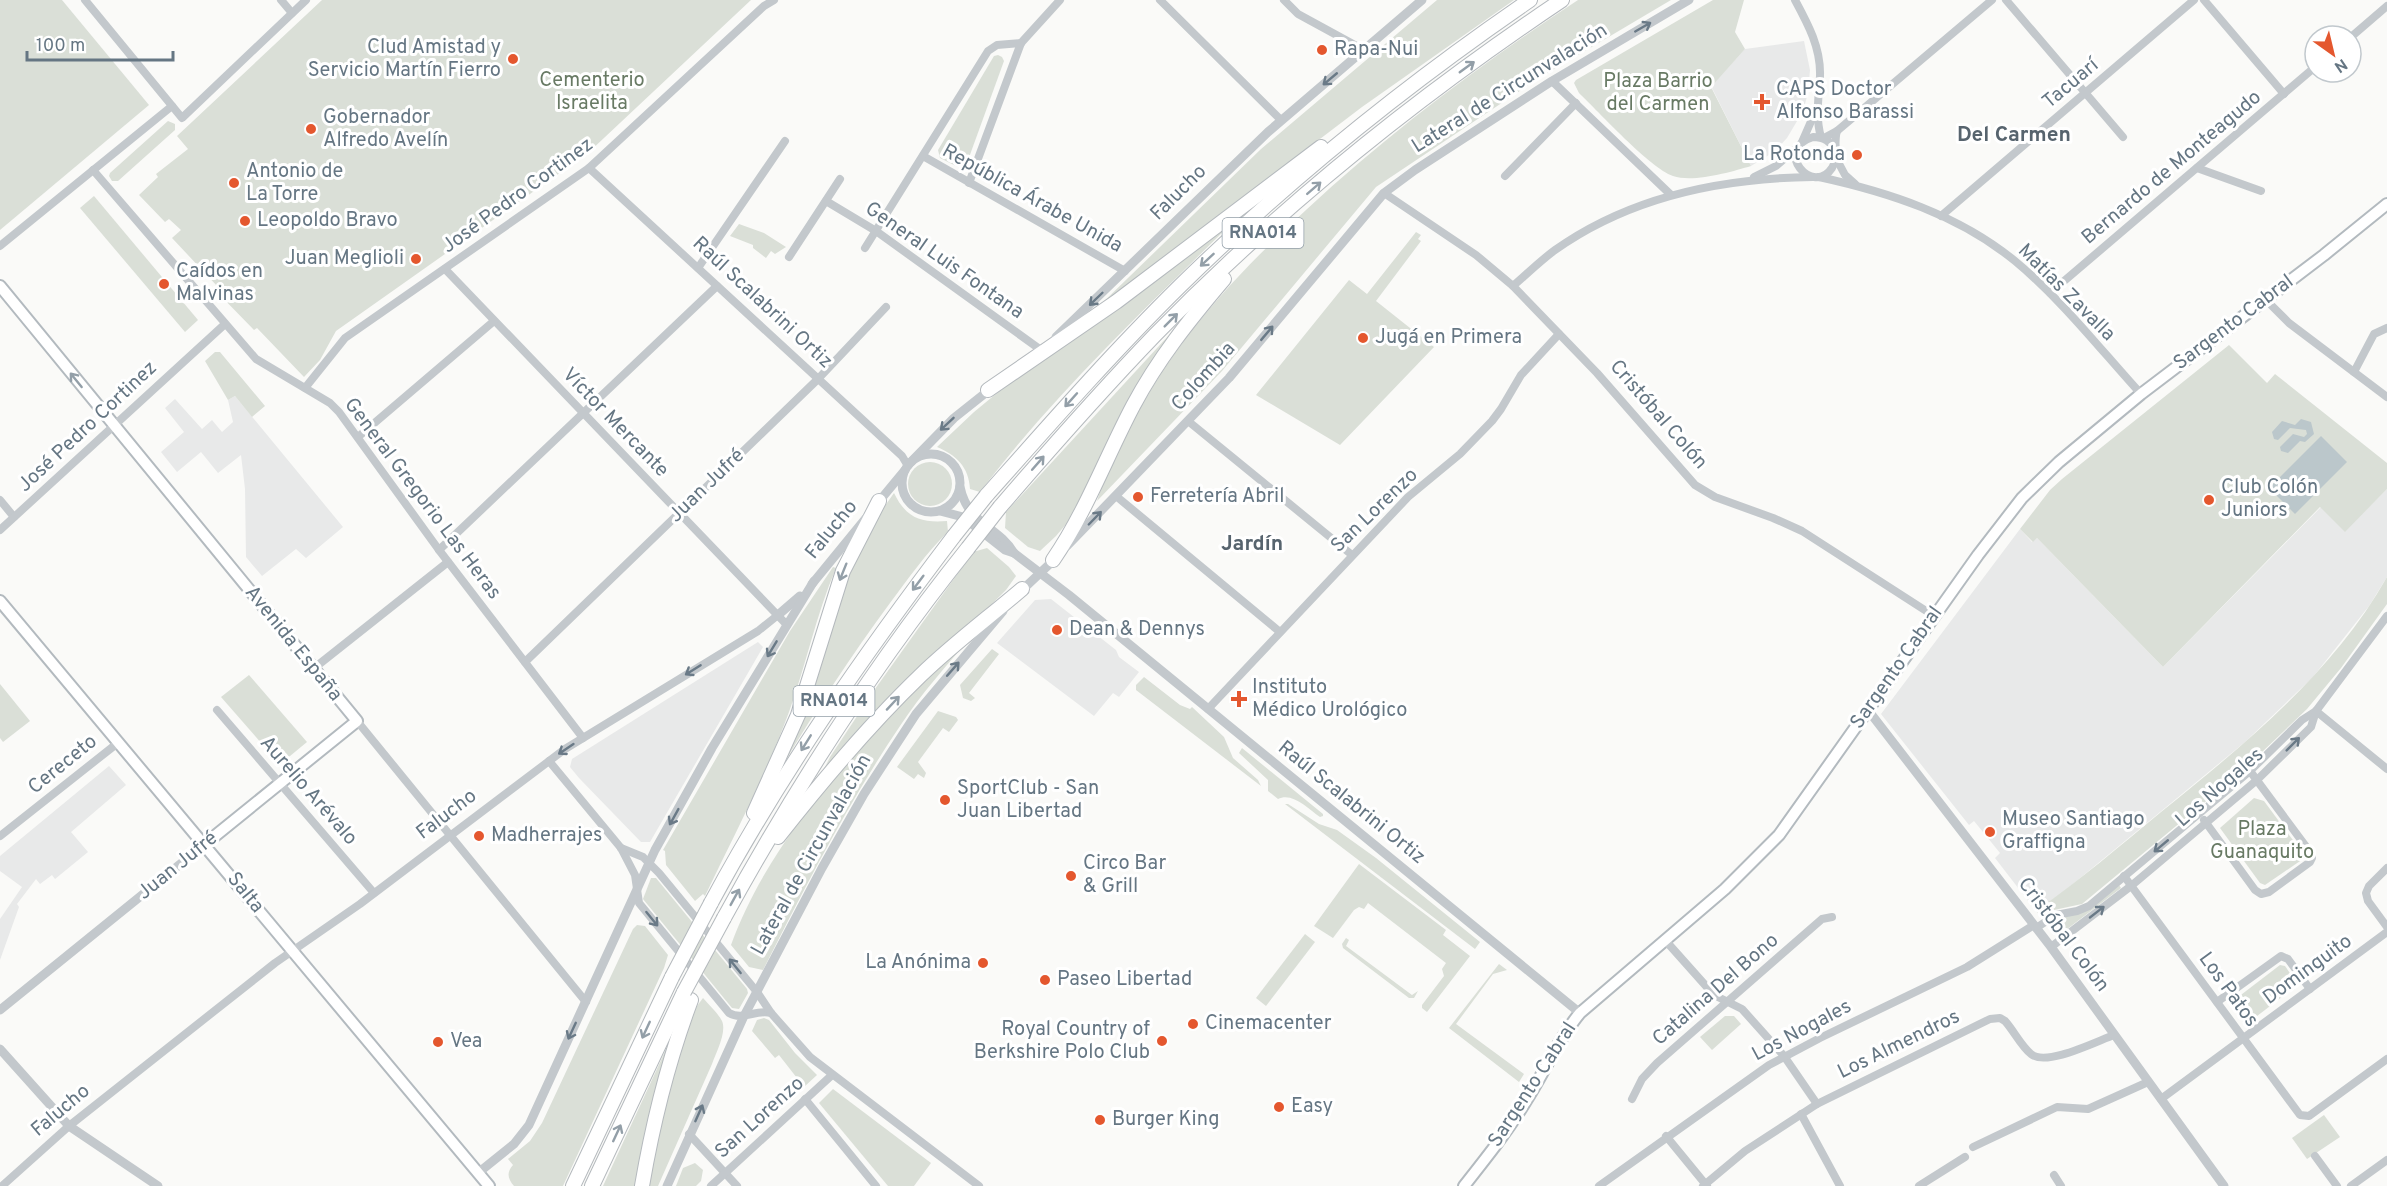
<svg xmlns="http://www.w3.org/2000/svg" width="2387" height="1186" font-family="Overpass,sans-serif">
<rect width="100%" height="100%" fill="#fafaf8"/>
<g fill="#e8e9e9">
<polygon points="1804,41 1810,70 1808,93 1803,111 1787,138 1774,152 1751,166 1711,86 1745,49"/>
<polygon points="235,396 343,527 306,558 296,549 262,576 246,557 245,489 241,455 218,473 201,452 177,472 161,452 184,432 165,408 175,399 202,429 212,420 222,432 233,422 228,400"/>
<polygon points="2387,489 2387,577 2369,606 2313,677 2245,742 2062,893 2036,911 1995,858 2000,853 1974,821 1969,825 1881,714 2020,529 2032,542 2037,538 2163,667 2321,507 2345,531"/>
<polygon points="1051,599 1116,650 1119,657 1139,672 1119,697 1113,693 1094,716 997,643 1035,600"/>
<polygon points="758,642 763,647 650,842 641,842 579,778 570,767 572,759"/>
<polygon points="109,766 126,785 71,832 88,852 55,879 52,875 40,884 36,879 17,904 19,907 0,960 0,919 22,887 0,871 0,856"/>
</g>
<g fill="#dadfd7">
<polygon points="0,0 62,0 149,105 0,230"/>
<polygon points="322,0 751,0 588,153 336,331 320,360 304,377 257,328 254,330 215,290 218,287 172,238 181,230 169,219 165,222 139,195 158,177 156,174 188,149 177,136"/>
<polygon points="1437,0 1514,0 1362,107 1095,310 1261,149"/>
<path d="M1578,0H1671L1536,80L1376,187L1222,371L1097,501C1103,482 1113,462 1122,443C1167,349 1230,280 1306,210C1390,132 1482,63 1578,0Z"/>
<path d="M1713,0H1744L1735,32L1745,49L1711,87L1751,166C1731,172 1693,183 1673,176C1650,168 1599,112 1579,93L1574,83L1576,80Z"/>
<polygon points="998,55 1002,57 1004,61 967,163 958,167 940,158 938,150 994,56"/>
<polygon points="168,121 175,124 175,130 118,181 112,181 109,176 110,173"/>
<polygon points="94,196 198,320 185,332 80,208"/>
<path d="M1233,222C1145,309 1055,393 980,492L970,489C969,467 956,455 937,447L974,412L1008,384Z"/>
<polygon points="739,224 764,233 786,247 775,254 771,251 766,258 753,248 753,245 730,236"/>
<polygon points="1416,232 1421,235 1418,239 1421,241 1376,301 1434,347 1340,445 1256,395 1349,280 1367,294"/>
<polygon points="1181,322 1080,508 1056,536 1040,551 1028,547 1005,528 1006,512"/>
<polygon points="2229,345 2267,383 2275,374 2387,463 2387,489 2345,532 2320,507 2163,667 2037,538 2033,542 2020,529 2050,490 2062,479"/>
<polygon points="215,352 220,352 265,406 252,417 235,396 228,400 205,361"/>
<circle cx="930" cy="484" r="22"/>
<path d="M894,493C906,518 921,523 947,521L948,532C926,553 908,579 890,603C851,656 816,709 783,765L831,614L870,527Z"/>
<polygon points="987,548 1009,567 1016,576 1006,590 822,773 830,757 875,689 973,552"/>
<path d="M833,567L836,568C816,615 806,665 789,712C766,775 734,835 705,896L703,894L695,901L666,865L665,851L663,850L790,631Z"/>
<path d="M2387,577V604L2341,668L2307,709L2240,773L2082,904L2054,910L2042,918L2036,911C2080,880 2120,846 2161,812C2245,744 2333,673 2387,577Z"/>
<path d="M972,636C947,665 921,694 900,726C848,803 805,887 763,970L749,967L731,945C773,828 882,719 972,636Z"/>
<polygon points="992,649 999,654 969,693 975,698 971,701 963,698 960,685"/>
<polygon points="249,675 307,742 284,761 276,760 221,697"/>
<polygon points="1144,677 1180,705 1190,709 1192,707 1224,737 1233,758 1258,780 1261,786 1136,690 1136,685"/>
<polygon points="0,684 30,721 3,742 0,738"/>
<polygon points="938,711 956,717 958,720 949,732 943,728 918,762 926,773 924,778 918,774 914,779 897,767"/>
<path d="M1242,748L1323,814V816L1320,817C1308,809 1293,792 1278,799L1268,791V780L1239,753Z"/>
<polygon points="2254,798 2264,801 2304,855 2303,859 2265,885 2260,883 2220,828"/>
<polygon points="1285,804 1288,804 1319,824 1337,830 1376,858 1480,942 1475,949"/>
<polygon points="1359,864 1446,930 1443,935 1470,956 1427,1012 1422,1008 1422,1005 1444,976 1442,969 1446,963 1368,903 1364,909 1359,907 1354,910 1333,938 1314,926"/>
<polygon points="651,878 656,878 747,989 748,993 739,1009 732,1008 643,899"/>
<polygon points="2119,885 2121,888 2058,936 2047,925 2052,919 2076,914"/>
<path d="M637,925L645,926L668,955L664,968L563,1186H514C508,1179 506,1173 513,1165L508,1159L530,1141L542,1123L633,929Z"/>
<polygon points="1305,934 1315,942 1266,1006 1256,998"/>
<polygon points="1346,938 1349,940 1346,946 1412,995 1418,991 1414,998 1409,998 1343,948 1342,944"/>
<polygon points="1499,964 1507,970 1493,974 1456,1024 1524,1074 1519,1082 1449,1028"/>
<polygon points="2280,965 2285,966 2296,982 2295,987 2248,1023 2243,1022 2232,1007 2233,1001"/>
<path d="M703,998C709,1005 718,1013 722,1021C727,1032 716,1053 712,1064L658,1186H647L669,1090L694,1003L697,1006Z"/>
<polygon points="1725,1016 1734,1016 1741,1024 1712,1050 1700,1037"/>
<polygon points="764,1018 769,1020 795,1053 817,1075 804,1087 779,1055 775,1058 752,1031 757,1020"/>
<polygon points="671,1037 638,1186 603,1186 662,1058"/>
<polygon points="833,1089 931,1163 914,1186 888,1186 819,1103"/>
<polygon points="2324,1115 2340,1137 2307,1159 2292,1138"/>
<polygon points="695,1163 703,1170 701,1181 696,1186 676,1186 683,1168"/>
</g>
<g fill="#bbc7cb">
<polygon points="2301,419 2311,422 2314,434 2305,442 2300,441 2288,453 2281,451 2280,447 2293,434 2304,437 2307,434 2306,430 2290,428 2278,440 2274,439 2272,432 2282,421 2295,425"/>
<polygon points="2321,436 2347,462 2295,514 2269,488"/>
</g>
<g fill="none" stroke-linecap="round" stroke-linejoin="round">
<g stroke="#b3babf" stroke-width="14">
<g id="secondary">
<polyline points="0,286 357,721 205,844"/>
<polyline points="0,601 489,1186"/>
<path d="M1464,1186C1487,1157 1510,1128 1529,1096C1546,1069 1559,1038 1580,1013L1725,889L1779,835L1978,555L2022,498L2059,462L2141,394L2324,255L2387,204"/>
</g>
</g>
<g stroke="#b4b9bd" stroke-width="16">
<g id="motorway">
<polyline points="988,390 1116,302 1321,147"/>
<path d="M986,496C1049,425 1112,353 1180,286C1287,181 1406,85 1530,0"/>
<path d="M1000,507C1050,449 1101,391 1155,335C1278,209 1416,98 1562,0"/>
<path d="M1053,560C1086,512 1106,457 1133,406C1158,359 1190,319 1224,279"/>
<polyline points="754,813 798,715 843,571 879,501"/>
<path d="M778,837C822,781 869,725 921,675C953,644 988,618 1022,589"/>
<path d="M711,903C781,773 865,653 954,536"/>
<path d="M724,918C795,788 875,664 968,548"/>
<polyline points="573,1186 672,977"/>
<polyline points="592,1186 684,992"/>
<path d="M642,1186C653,1122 668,1061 691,1000"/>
</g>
</g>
<g stroke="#c3c8cc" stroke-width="8">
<polyline points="85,0 182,118 306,0"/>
<polyline points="281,0 292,13"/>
<polyline points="1160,0 1281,120"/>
<polyline points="1284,0 1298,14 1364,50"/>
<path d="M1795,0C1808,24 1821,48 1820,76C1819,96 1815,117 1821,137"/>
<polyline points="2006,0 2123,137"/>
<polyline points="2204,0 2284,94"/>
<polyline points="2351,37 2387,6"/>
<polyline points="1552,81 1670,194"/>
<polyline points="1824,138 1837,131 1992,0"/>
<polyline points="1802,142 1816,110"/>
<path d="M1835,151C1831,141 1824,137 1813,137C1772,150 1813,197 1832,168C1839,158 1833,143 1837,131"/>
<polyline points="923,156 1125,271"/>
<polyline points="1836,158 1845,175 1855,184"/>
<polyline points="589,168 902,456 908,466"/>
<polyline points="2197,168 2261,191"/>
<polyline points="93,170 256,359 330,403 339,412 439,550 583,738"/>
<polyline points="1505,176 1576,103"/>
<polyline points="1754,177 1776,166 1798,147"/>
<path d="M1819,177C1888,192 1959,215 2015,261C2062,300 2100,349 2141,394"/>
<polyline points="969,183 1021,43 1060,0"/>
<polyline points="1384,193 1476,255 1513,286 1597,373 1695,485 1715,497 1773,518 1802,531 1934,616"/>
<polyline points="826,201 876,231 1041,350"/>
<polyline points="1941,216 2194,0"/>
<polyline points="0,246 172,106"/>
<polyline points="865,248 988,51 997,45 1021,43"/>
<polyline points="789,257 840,179"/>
<polyline points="698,268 785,141"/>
<polyline points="445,269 787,625"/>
<path d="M1513,286C1527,274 1540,261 1555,250C1631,196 1722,178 1813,177"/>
<polyline points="2050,293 2315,67"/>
<polyline points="2265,299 2289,323 2387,397"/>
<polyline points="2354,372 2374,334 2387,328"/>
<polyline points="305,388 345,338 589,168 764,6 774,0"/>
<polyline points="1188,421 1352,555"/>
<polyline points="358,437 494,321"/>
<polyline points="1116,496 1280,632"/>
<polyline points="0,500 14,517"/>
<polyline points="0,530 225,324"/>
<polyline points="439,550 717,286"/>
<polyline points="525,662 818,379 886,307"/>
<polyline points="313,669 448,562"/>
<polyline points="1208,709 1408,497 1460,454 1492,421 1501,409 1521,375 1559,334"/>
<polyline points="217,710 374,893"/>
<polyline points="2316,711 2387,769"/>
<polyline points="357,721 586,1002"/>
<path d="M549,761L621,848L635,875L639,903L729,1013C743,1021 756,1009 771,1013"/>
<polyline points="2204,820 2255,890 2261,894 2269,892 2310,862 2312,858 2310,852 2250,771"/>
<polyline points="0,836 119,742"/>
<polyline points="621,848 643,857 659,873 757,992 771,1013 810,1057 979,1186"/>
<polyline points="2387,868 2369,886 2366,893 2368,901 2387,927"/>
<polyline points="2124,876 2300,1115 2309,1116 2387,1059"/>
<polyline points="2036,928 2056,915 2077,911 2089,906 2250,771 2302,720 2316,711 2387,616"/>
<polyline points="1665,940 1714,995 1742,1009 1784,1056 1817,1104"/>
<polyline points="2051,947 2131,886 2257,780 2311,727 2316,711"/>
<polyline points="2217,1002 2281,956 2288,959 2310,989"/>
<polyline points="805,1099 876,1186"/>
<polyline points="1632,1099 1642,1079 1657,1063 1822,919 1832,917"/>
<polyline points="2161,1099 2387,932"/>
<polyline points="1801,1114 1840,1186"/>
<polyline points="689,1134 737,1186"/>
<polyline points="1666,1136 1707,1186"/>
<polyline points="1973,1147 2057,1107 2088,1109 2148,1082"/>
<polyline points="2315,1156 2337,1186"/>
<polyline points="2054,1175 2061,1186"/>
<polyline points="2,1186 69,1126 275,963 360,904 565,749 758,631 778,615"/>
<polyline points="711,1186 832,1075"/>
<polyline points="1599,1186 1769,1065 1820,1038 1967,967 2034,925"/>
<path d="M1703,1186L1745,1151L1817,1104L1990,1019L2000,1018L2005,1021C2014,1031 2021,1046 2031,1054C2046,1067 2097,1041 2114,1035"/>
<polyline points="1919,1186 1965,1157"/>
<polyline points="2351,1186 2387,1160"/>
</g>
<g stroke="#c3c8cc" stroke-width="9">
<polyline points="1056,337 1268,132 1422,0"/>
<circle cx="931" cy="483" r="29"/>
<polyline points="911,462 954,418 993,387"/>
<path d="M960,487C968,525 997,525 1014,553L1069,595L1580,1013"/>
<polyline points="876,505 905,470"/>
<polyline points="940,511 963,517 1005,550 1014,553"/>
<polyline points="1067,546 1229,378 1384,193 1415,170 1552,81 1689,0"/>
<polyline points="812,584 866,518"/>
<polyline points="1020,592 1056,558"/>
<polyline points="778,615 800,596"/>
<polyline points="1868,710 2051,947 2224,1186"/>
<polyline points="0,1010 205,844"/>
<polyline points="0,1049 69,1126 158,1186"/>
<polyline points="478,1173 514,1144 529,1125 655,850 712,748 814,581"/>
<polyline points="667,1186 744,1016 822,868 864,794 916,714 1003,611"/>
</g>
<use href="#secondary" stroke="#fff" stroke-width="10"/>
<use href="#motorway" stroke="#fff" stroke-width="14"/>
<g stroke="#b4b9bd" stroke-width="16" stroke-linecap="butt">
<g id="motorway-bridge">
<polyline points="954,536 986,496"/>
<polyline points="968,548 1000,507"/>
<polyline points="672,977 711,903"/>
<polyline points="684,992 724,918"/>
</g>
</g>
<use href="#motorway-bridge" stroke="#fff" stroke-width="14"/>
</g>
<defs><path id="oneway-shaft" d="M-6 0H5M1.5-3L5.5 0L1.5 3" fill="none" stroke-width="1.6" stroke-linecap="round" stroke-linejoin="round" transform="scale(1.5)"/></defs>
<g stroke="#6a7a87">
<use href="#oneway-shaft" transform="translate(1643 27) rotate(-30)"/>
<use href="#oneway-shaft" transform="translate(1330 79) rotate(140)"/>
<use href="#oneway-shaft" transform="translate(1096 299) rotate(136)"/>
<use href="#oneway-shaft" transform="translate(1267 333) rotate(-50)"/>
<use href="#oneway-shaft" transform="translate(947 424) rotate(137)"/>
<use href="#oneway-shaft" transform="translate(1095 518) rotate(-46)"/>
<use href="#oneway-shaft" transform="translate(772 649) rotate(121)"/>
<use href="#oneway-shaft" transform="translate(953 669) rotate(-49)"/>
<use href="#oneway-shaft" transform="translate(693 670) rotate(148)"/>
<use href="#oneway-shaft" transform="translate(2293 744) rotate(-45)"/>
<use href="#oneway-shaft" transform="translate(566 749) rotate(146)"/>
<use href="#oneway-shaft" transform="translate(674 817) rotate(119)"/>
<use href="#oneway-shaft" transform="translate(2161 846) rotate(140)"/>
<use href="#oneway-shaft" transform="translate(2097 912) rotate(-38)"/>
<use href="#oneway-shaft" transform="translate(652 919) rotate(51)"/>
<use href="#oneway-shaft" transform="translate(735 966) rotate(-129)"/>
<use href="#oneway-shaft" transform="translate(572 1031) rotate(115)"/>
<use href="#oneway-shaft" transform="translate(699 1113) rotate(-66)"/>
</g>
<g stroke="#939fa8">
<use href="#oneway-shaft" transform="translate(1467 67) rotate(-36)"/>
<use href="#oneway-shaft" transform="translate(1314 188) rotate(-41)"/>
<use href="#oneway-shaft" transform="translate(1207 260) rotate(137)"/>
<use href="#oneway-shaft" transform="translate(1171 320) rotate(-45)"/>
<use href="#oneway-shaft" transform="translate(76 380) rotate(-129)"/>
<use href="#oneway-shaft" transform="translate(1071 400) rotate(132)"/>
<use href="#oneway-shaft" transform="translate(1038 463) rotate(-49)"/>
<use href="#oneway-shaft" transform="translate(843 572) rotate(112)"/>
<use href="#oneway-shaft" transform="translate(918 583) rotate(127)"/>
<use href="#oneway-shaft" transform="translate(893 703) rotate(-47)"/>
<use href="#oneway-shaft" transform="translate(806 743) rotate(122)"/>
<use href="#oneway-shaft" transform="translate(735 897) rotate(-61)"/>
<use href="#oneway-shaft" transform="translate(646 1030) rotate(115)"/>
<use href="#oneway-shaft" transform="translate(617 1133) rotate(-65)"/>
</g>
<g fill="#e4572e" stroke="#fff" stroke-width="2">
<circle cx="1322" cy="50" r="6"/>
<circle cx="513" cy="59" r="6"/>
<path d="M1759 93h6v6h6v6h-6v6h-6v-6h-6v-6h6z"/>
<circle cx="311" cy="129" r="6"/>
<circle cx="1857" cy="155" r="6"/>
<circle cx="234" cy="183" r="6"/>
<circle cx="245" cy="221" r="6"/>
<circle cx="416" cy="259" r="6"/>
<circle cx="164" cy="284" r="6"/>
<circle cx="1363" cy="338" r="6"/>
<circle cx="1138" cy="497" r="6"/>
<circle cx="2209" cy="500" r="6"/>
<circle cx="1057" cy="630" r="6"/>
<path d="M1236 690h6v6h6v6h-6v6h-6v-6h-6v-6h6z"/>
<circle cx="945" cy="800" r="6"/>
<circle cx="1990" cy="832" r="6"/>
<circle cx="479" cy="836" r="6"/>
<circle cx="1071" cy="876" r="6"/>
<circle cx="983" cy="963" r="6"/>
<circle cx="1045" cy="980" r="6"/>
<circle cx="1193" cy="1024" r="6"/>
<circle cx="1162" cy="1041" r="6"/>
<circle cx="438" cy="1042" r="6"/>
<circle cx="1279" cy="1107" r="6"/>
<circle cx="1100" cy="1120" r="6"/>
</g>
<g text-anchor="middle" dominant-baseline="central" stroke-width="6" stroke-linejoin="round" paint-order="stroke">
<g fill="#fff" stroke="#939fa8" stroke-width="1.5">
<rect x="1222.5" y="218" width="81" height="30" rx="4.5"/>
<rect x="793.5" y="686" width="81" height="30" rx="4.5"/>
</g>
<g font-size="18" font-weight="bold" fill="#657683">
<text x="1263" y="233">RNA014</text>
<text x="834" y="701">RNA014</text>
</g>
<g font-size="20" fill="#657683" stroke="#fff" text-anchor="start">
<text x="501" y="48" text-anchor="end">Clud Amistad y<tspan x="501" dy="23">Servicio Martín Fierro</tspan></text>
<text x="1334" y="50">Rapa-Nui</text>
<text x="1776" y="90">CAPS Doctor<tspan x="1776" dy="23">Alfonso Barassi</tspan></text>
<text x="323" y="118">Gobernador<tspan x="323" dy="23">Alfredo Avelín</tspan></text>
<text x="1845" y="155" text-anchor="end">La Rotonda</text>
<text x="246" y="172">Antonio de<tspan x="246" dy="23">La Torre</tspan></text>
<text x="257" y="221">Leopoldo Bravo</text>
<text x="404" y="259" text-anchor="end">Juan Meglioli</text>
<text x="176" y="272">Caídos en<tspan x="176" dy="23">Malvinas</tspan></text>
<text x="1375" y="338">Jugá en Primera</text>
<text x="2221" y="488">Club Colón<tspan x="2221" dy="23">Juniors</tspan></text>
<text x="1150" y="497">Ferretería Abril</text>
<text x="1069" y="630">Dean &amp; Dennys</text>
<text x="1252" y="688">Instituto<tspan x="1252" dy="23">Médico Urológico</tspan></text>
<text x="957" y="789">SportClub - San<tspan x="957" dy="23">Juan Libertad</tspan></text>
<text x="2002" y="820">Museo Santiago<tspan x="2002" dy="23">Graffigna</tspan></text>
<text x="491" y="836">Madherrajes</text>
<text x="1083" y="864">Circo Bar<tspan x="1083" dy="23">&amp; Grill</tspan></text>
<text x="971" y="963" text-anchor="end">La Anónima</text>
<text x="1057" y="980">Paseo Libertad</text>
<text x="1205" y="1024">Cinemacenter</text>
<text x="1150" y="1030" text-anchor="end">Royal Country of<tspan x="1150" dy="23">Berkshire Polo Club</tspan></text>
<text x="450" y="1042">Vea</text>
<text x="1291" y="1107">Easy</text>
<text x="1112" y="1120">Burger King</text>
</g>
<g font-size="20" fill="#687a64" stroke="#fff">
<text x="592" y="81">Cementerio<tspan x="592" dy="23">Israelita</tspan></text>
<text x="1658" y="82">Plaza Barrio<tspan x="1658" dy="23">del Carmen</tspan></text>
<text x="2262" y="830">Plaza<tspan x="2262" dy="23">Guanaquito</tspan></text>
</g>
<g font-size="20" fill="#657683" stroke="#fff">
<text transform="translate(2071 84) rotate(-40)">Tacuarí</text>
<text transform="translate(1510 89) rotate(-32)">Lateral de Circunvalación</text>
<text transform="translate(2172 168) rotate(-40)">Bernardo de Monteagudo</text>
<text transform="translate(1179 193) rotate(-45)">Falucho</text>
<text transform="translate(518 196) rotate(-36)">José Pedro Cortinez</text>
<text transform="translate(1032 199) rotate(29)">República Árabe Unida</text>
<text transform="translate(944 261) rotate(35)">General Luis Fontana</text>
<text transform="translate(2066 293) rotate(45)">Matías Zavalla</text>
<text transform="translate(762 303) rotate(43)">Raúl Scalabrini Ortiz</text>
<text transform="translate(2234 323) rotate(-37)">Sargento Cabral</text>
<text transform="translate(1204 377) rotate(-48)">Colombia</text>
<text transform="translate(1658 415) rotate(49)">Cristóbal Colón</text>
<text transform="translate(615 423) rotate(46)">Víctor Mercante</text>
<text transform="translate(88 427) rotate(-43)">José Pedro Cortinez</text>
<text transform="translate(707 486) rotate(-44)">Juan Jufré</text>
<text transform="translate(422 499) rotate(53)">General Gregorio Las Heras</text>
<text transform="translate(1375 511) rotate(-44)">San Lorenzo</text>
<text transform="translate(832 530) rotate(-51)">Falucho</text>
<text transform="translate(293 644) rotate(51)">Avenida España</text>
<text transform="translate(1897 668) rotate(-55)">Sargento Cabral</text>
<text transform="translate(63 765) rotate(-39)">Cereceto</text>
<text transform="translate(2220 788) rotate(-41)">Los Nogales</text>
<text transform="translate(308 791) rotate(49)">Aurelio Arévalo</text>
<text transform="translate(1351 803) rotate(39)">Raúl Scalabrini Ortiz</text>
<text transform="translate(447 815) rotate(-37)">Falucho</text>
<text transform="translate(812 855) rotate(-61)">Lateral de Circunvalación</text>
<text transform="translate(178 866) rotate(-39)">Juan Jufré</text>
<text transform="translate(245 893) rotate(51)">Salta</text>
<text transform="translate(2063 935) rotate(53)">Cristóbal Colón</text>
<text transform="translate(2308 970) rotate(-36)">Dominguito</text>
<text transform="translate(1716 990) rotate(-41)">Catalina Del Bono</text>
<text transform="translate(2228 990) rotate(54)">Los Patos</text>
<text transform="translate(1802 1031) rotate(-28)">Los Nogales</text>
<text transform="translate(1899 1045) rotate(-26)">Los Almendros</text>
<text transform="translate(1533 1085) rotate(-57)">Sargento Cabral</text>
<text transform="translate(61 1111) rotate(-40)">Falucho</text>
<text transform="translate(760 1118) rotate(-42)">San Lorenzo</text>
</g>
<g font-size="21" font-weight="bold" fill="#57646e" stroke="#fff">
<text x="2014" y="135">Del Carmen</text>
<text x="1252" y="544">Jardín</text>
</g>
</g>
<g transform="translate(2333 54) rotate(146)"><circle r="28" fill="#ffffff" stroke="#c1c8cd" stroke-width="1.5"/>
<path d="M0-4.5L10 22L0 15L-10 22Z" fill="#e4572e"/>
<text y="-9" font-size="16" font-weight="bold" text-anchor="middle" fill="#657683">N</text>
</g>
<path d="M27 51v9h146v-9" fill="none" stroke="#657683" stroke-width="3"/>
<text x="36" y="51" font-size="18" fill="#657683" stroke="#ffffff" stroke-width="4.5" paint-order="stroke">100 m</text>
</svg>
